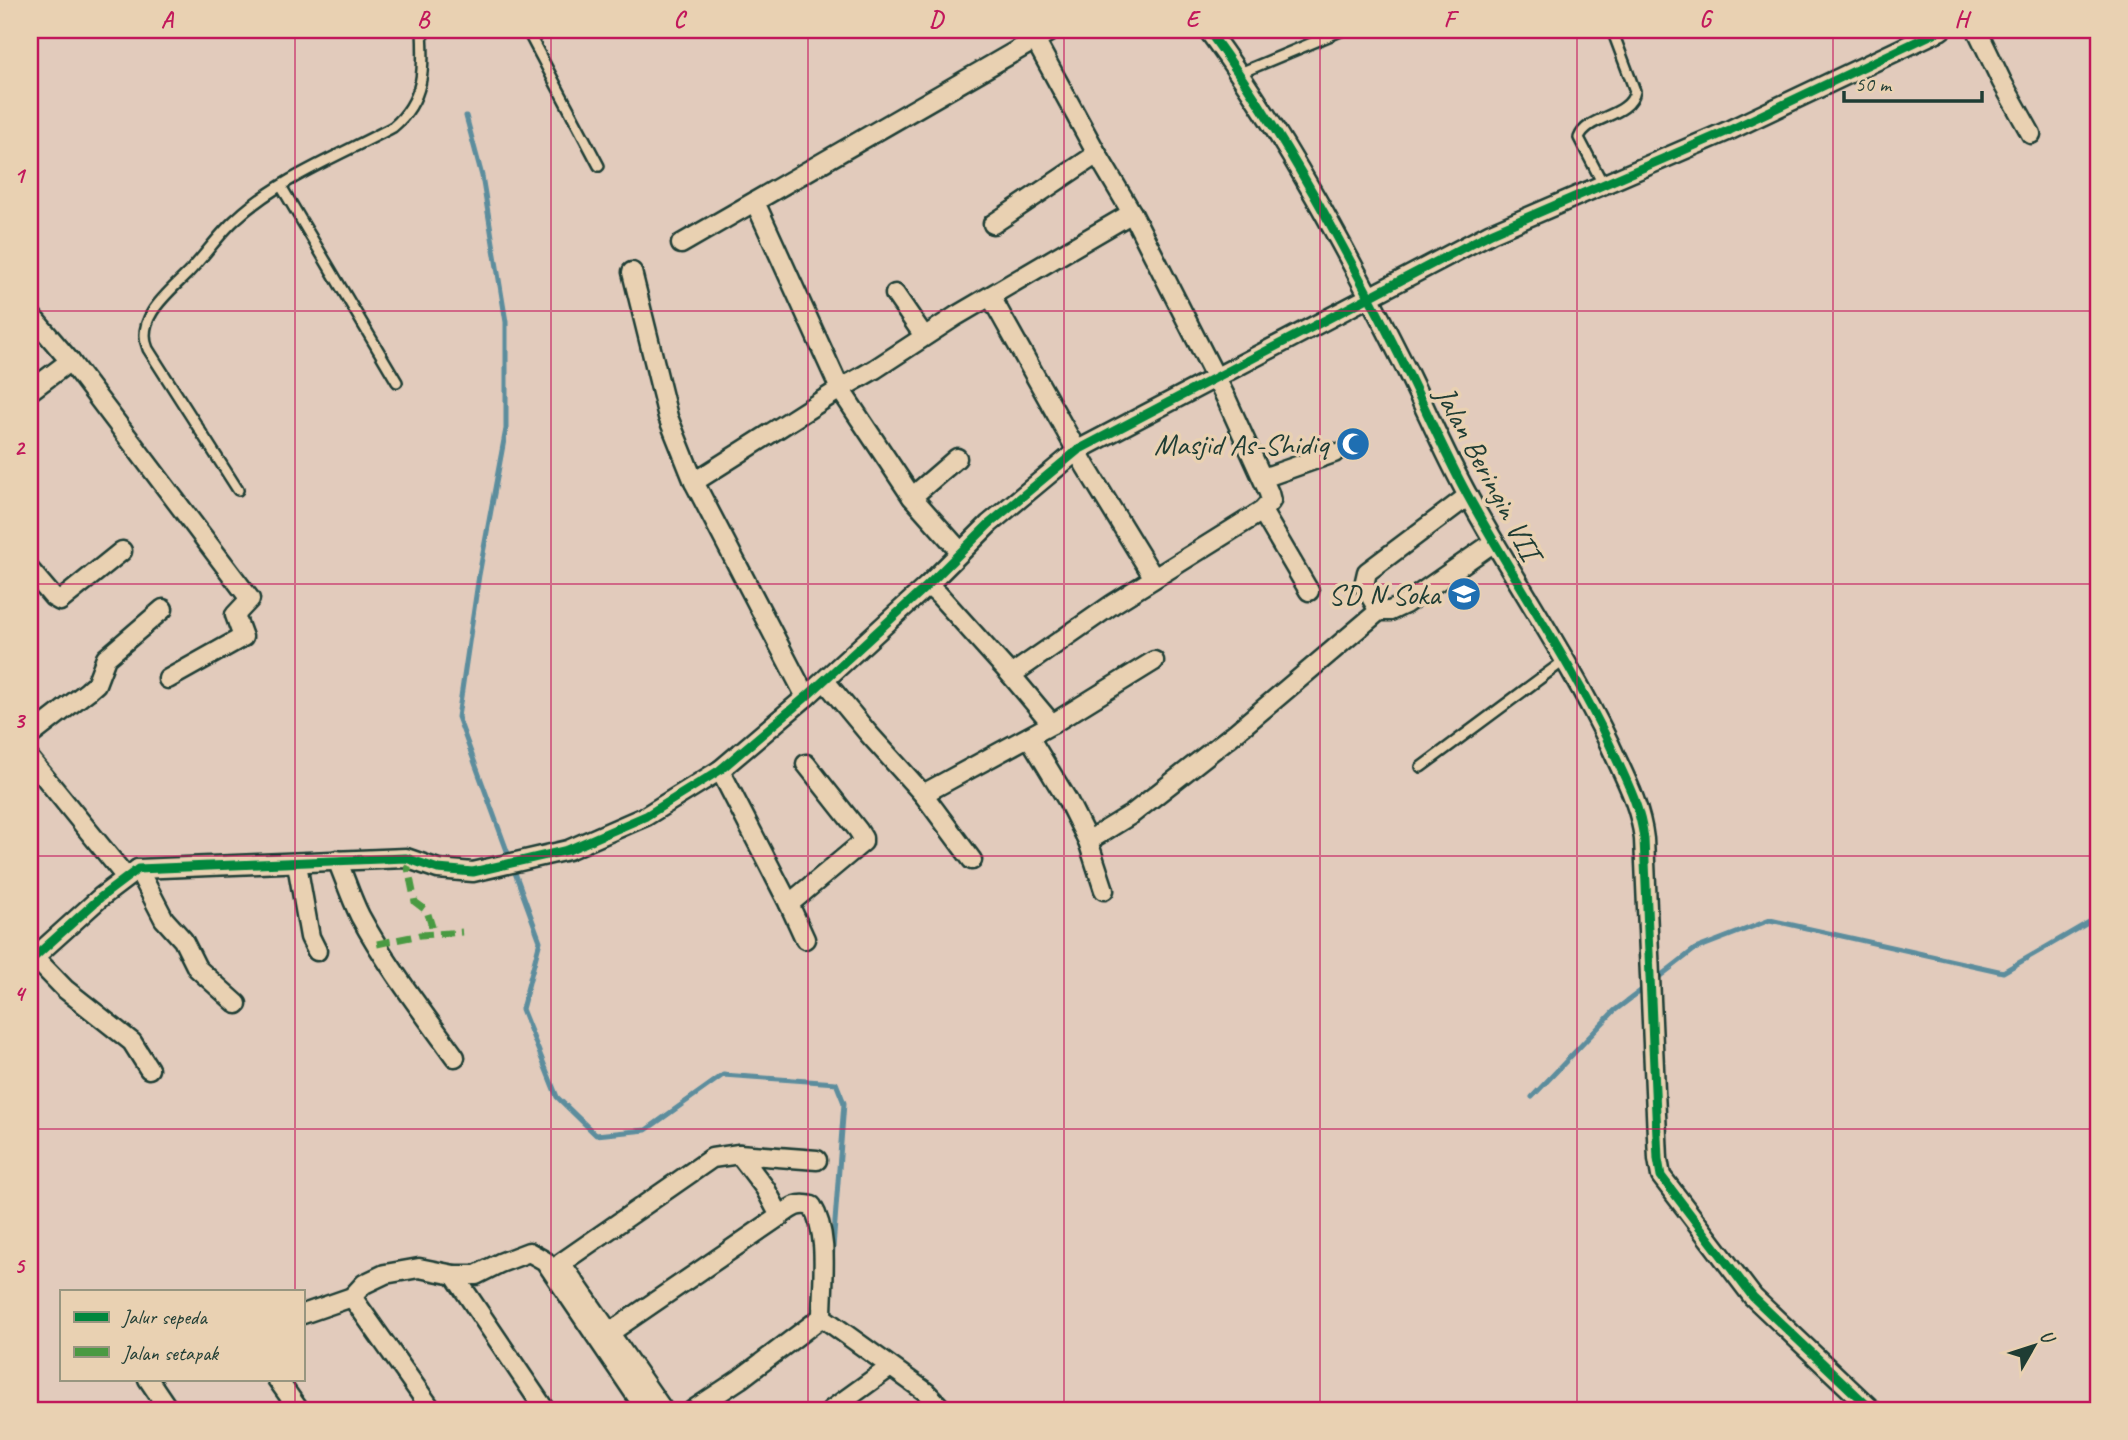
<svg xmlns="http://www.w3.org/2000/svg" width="2128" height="1440" font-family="Caveat,sans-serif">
<rect width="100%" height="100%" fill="#e2cbbc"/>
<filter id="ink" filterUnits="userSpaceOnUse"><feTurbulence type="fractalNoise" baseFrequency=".0143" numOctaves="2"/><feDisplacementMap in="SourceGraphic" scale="14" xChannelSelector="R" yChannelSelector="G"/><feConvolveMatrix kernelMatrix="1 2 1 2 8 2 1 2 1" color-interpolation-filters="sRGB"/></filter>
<g filter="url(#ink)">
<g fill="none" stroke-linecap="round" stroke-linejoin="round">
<g stroke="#5b8d9d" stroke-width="5">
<polyline points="466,116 482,176 506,322 506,429 479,575 458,717 540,941 522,1009 557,1097 596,1135 646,1130 723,1075 836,1083 844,1103 832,1261"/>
<polyline points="1655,980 1695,949 1770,920 2003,972 2098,917"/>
<polyline points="1532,1097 1614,1011 1647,986"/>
</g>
<g stroke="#1f3d34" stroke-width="14">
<g id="lane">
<polyline points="527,30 599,166"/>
<polyline points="1240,73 1343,30"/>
<path d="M1603,184L1579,138C1587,115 1630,118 1635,91L1612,30"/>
<polyline points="281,186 397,382"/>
<path d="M238,490L148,349C135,319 167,294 187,274C204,257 218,235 236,219C280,178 341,155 393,127C425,100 424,69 422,30"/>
<polyline points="1421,767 1565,660"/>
</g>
</g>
<g stroke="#1f3d34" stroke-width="23">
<g id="street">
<polyline points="1053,30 1035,40 1097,154 1132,213"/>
<path d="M1208,30C1286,136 1349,255 1408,373C1428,414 1446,456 1468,496C1514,580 1569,659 1610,745C1624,776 1640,804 1644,839L1658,1159L1661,1176L1753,1297L1872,1410"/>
<polyline points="1977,30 2002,82 2031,134"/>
<polyline points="755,202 840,389 875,369 956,316 1132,213 1226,398 1269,493 1271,501 1262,511 1113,604 1011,675 939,595 928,585"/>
<polyline points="993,224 1097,154"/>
<polyline points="681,244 1035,40"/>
<polyline points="632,272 668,417 694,482 806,697"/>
<polyline points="895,294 924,336"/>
<polyline points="991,297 1086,467 1154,578"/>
<polyline points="30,314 70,361 250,599 235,615 243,637 168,679"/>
<polyline points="30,391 70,361"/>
<polyline points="957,458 912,497 960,551"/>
<polyline points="1263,478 1334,453"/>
<polyline points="694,482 840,389 912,497"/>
<polyline points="1262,511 1309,591"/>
<polyline points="30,570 53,597 60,601 122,551"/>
<polyline points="1379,611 1364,585 1367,572 1468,496"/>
<polyline points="1011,675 1052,724"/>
<polyline points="825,681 868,733 923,794 972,860"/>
<polyline points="30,736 88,691 96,684 106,658 163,609"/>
<polyline points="1029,737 1068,801 1088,841 1132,814 1235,733 1379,611 1390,611 1405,604 1494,542"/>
<polyline points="30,759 125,876"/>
<polyline points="720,770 789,904 805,939"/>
<polyline points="923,794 1052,724 1154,661"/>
<polyline points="1088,841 1104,890"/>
<path d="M337,860C345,879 351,898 360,916C387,966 422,1011 455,1057"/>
<polyline points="297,864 310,937 317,951"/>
<polyline points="138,869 164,919 183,940 197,968 237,1004"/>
<polyline points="789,904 863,842 863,838 858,830 806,764"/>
<polyline points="34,957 65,989 132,1042 149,1069"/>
<polyline points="30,961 101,897 138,869 406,858 438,869 473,872 568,850 646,816 720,770 806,697 928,585 989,524 1078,450 1491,233 1730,130 1941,30"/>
<polyline points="739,1154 817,1160"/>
<polyline points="454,1275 545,1410"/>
<polyline points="352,1297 432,1410"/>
<polyline points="303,1314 352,1297 364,1284 385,1274 419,1268 454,1275 476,1275 500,1263 529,1252 545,1261 646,1410"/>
<polyline points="602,1338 780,1216"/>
<polyline points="148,1379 169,1410"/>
<polyline points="277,1379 299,1410"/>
<path d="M663,1410L561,1263L712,1158L739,1154L765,1188L780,1216C792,1207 798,1202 812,1206C830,1235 822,1283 822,1317L926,1392L943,1410"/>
<polyline points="693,1410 740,1379 822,1317"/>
<polyline points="831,1410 889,1368"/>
</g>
</g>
<use href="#lane" stroke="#e9d1b2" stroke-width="9"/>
<use href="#street" stroke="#e9d1b2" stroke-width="18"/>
<g stroke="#4a9a42" stroke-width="7" stroke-dasharray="14 7" stroke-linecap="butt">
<polyline points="406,858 415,902 427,911 434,933"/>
<polyline points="377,944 420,935 462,932"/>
</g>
<g stroke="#e9d1b2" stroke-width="13">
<g id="cycleway">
<path d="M1208,30C1286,136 1349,255 1408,373C1428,414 1446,456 1468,496C1514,580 1569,659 1610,745C1624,776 1640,804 1644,839L1658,1159L1661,1176L1753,1297L1872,1410"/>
<polyline points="30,961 101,897 138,869 406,858 438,869 473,872 568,850 646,816 720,770 806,697 928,585 989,524 1078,450 1491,233 1730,130 1941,30"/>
</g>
</g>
<use href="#cycleway" stroke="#00873e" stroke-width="9"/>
</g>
</g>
<path fill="none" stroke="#c2185b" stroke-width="2" stroke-opacity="0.55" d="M295,30V1291M551,30V1410M808,30V1410M1064,30V1410M1320,30V1410M1577,30V1410M1833,30V1410M30,311H2098M30,584H2098M30,856H2098M30,1129H2098M295,1379V1410"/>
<defs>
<g id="mosque-disc" transform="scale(1.75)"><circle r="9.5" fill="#1f6fb2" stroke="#e9d1b2"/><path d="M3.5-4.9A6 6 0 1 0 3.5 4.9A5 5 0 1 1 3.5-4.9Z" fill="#fff"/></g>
<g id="school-disc" transform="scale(1.75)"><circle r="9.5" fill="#1f6fb2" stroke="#e9d1b2"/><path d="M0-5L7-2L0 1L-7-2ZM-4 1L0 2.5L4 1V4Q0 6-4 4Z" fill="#fff"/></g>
</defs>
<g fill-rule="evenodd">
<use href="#mosque-disc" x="1353" y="444"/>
<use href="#school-disc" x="1464" y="594"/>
</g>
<g text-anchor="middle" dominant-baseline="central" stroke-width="7" stroke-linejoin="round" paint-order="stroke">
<g font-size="30" fill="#1f3d34" stroke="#e9d1b2" text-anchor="end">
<text x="1328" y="444">Masjid As-Shidiq</text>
<text x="1440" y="594">SD N Soka</text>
</g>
<g font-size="30" fill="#1f3d34" stroke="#e9d1b2">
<text transform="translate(1488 473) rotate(62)">Jalan Beringin VII</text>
</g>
</g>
<rect width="2128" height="1440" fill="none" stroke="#e9d1b2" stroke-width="77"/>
<rect x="60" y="1290" width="245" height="91" fill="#e9d1b2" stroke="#989680" stroke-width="2"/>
<rect x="74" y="1312" width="35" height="10" fill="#00873e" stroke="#989680" stroke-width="2"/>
<text x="122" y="1324" font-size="21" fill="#1f3d34">Jalur sepeda</text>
<rect x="74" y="1347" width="35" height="10" fill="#4a9a42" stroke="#989680" stroke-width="2"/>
<text x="122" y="1360" font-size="21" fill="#1f3d34">Jalan setapak</text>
<g transform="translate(2034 1346) rotate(51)" stroke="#e9d1b2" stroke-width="5" paint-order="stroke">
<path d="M0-5L12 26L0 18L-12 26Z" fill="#1f3d34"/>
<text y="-10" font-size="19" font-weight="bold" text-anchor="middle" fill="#1f3d34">U</text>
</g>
<path d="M1844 91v10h138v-10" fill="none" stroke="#1f3d34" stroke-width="3.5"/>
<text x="1855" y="91" font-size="21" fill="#1f3d34" stroke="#e9d1b2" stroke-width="5" paint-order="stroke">50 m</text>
<rect x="38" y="38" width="2052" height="1364" fill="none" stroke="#c2185b" stroke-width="2.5"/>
<g font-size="23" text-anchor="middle" font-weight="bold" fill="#c2185b">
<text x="167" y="27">A</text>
<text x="423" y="27">B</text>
<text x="679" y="27">C</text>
<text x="936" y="27">D</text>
<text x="1192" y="27">E</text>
<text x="1449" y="27">F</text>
<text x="1705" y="27">G</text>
<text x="1961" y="27">H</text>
<text x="19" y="183">1</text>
<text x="19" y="455">2</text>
<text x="19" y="728">3</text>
<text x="19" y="1001">4</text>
<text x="19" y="1273">5</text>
</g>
</svg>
